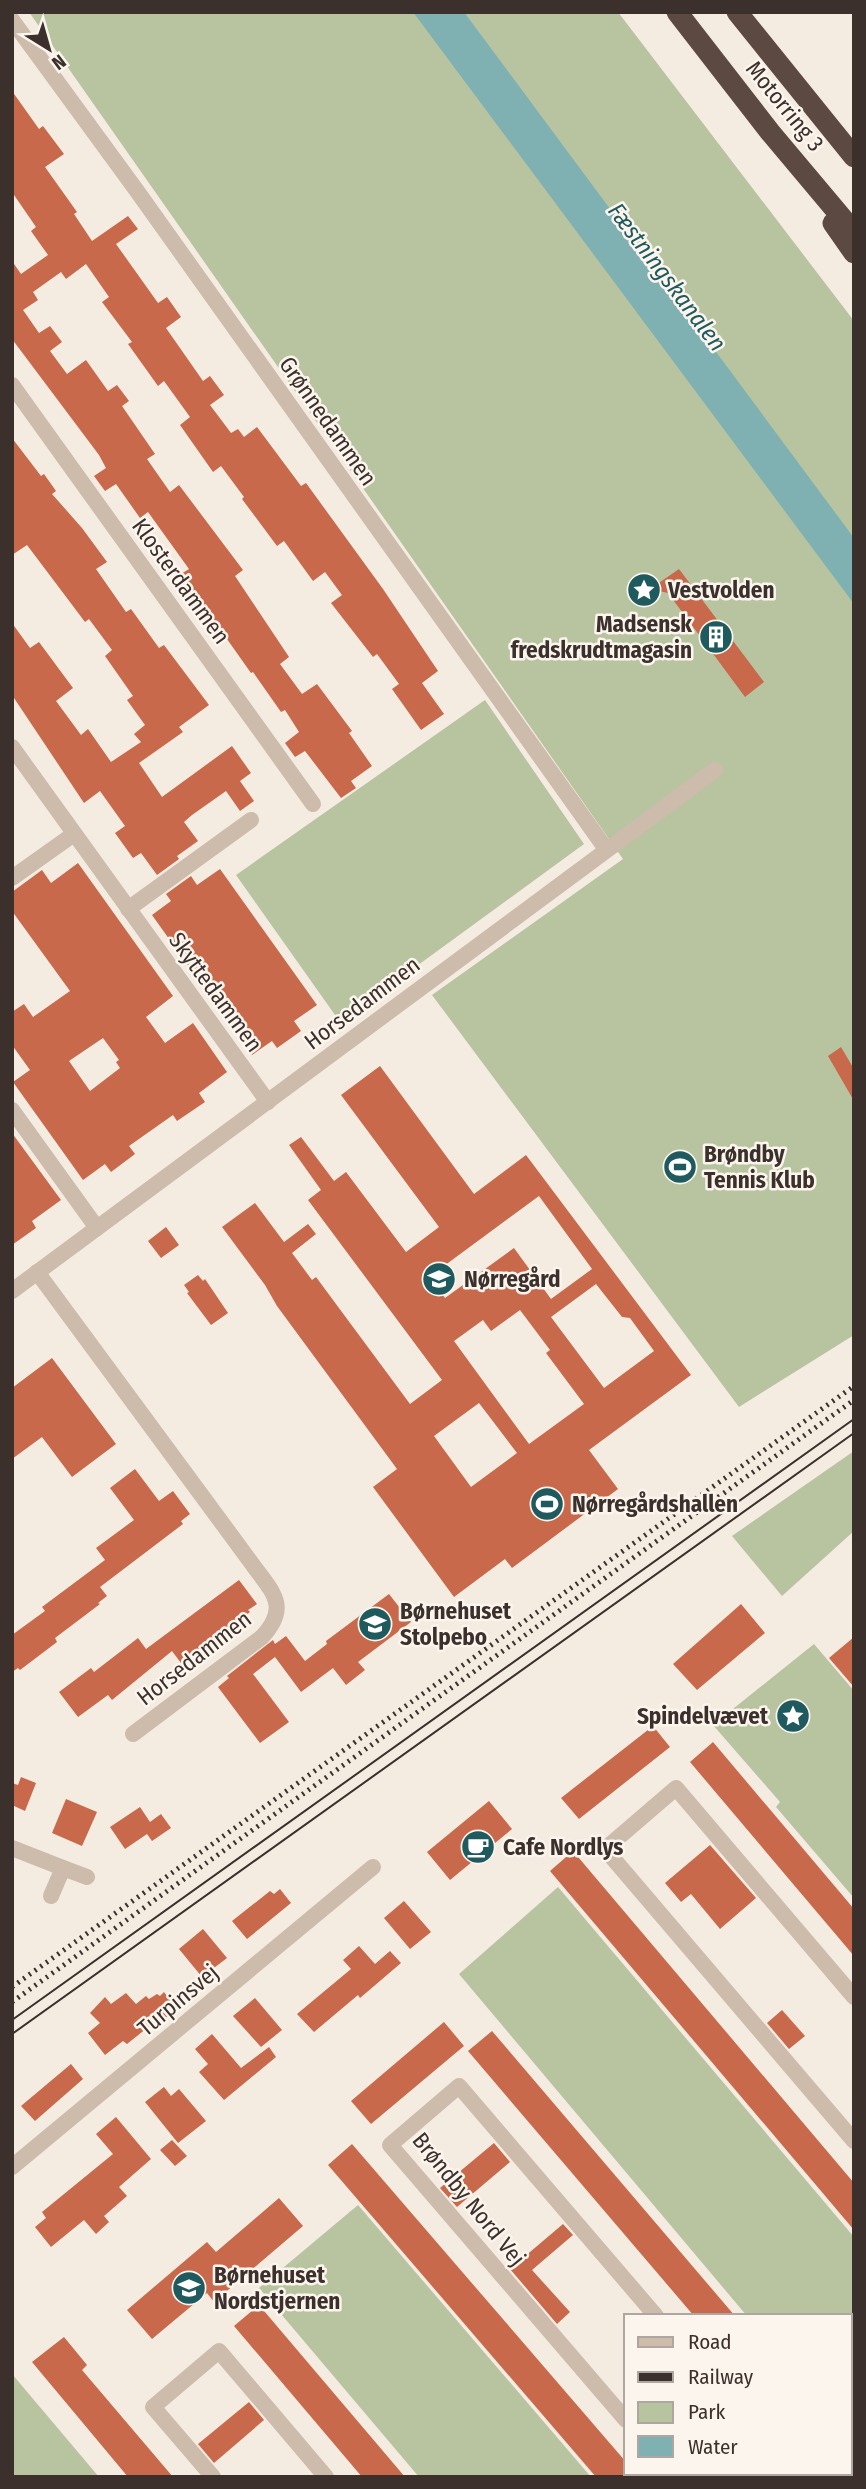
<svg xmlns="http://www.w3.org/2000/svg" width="866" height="2489" font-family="'Fira Sans Condensed',sans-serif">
<rect width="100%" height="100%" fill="#f4ebe1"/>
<g fill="#b8c4a0">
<polygon points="29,12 618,12 854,321 854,1335 739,1407 432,995 623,859"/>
<polygon points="485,700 584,844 340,1022 236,875"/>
<polygon points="854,1451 854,1531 782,1596 732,1536"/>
<polygon points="814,1644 854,1691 854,1898 776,1807 780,1802 713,1725"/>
<polygon points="558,1887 854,2237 854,2324 850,2327 850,2316 747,2316 459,1974"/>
<polygon points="358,2205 591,2477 419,2477 259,2288"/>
<polygon points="12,2374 99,2477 12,2477"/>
</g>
<polygon fill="#7fb0b2" points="413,12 464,12 854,538 854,604"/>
<g fill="#c8694b" fill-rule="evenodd">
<polygon points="12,91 39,129 43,126 64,154 45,167 77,212 74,214 92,241 128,216 138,229 116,244 158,303 167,297 181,317 166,328 203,381 210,376 224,395 210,405 231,433 238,429 244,437 257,427 301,486 306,483 383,589 438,671 422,683 444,714 421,730 392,689 399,684 377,654 373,657 331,603 342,595 325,572 313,581 284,541 277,546 242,499 244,497 221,466 213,472 180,425 190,417 164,381 158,386 128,344 132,342 102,302 109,297 86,264 66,279 61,272 33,292 38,300 23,310 39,333 50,326 62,342 50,351 67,374 86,360 108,391 117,385 129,401 122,406 155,454 147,459 170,492 179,485 243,570 235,576 289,657 280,664 302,694 317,684 352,731 349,733 372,766 351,781 356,788 341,798 305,751 295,757 285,743 299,732 285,710 281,712 253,672 251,673 181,574 189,569 148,512 140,518 116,484 105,491 94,476 106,468 99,455 12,339 12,261 21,274 48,255 31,231 36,227 12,192"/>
<polygon points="12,438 41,476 44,474 56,491 52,494 82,528 107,562 96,569 126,612 131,609 159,648 164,645 209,705 179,727 183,732 139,763 162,797 232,746 251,773 240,781 254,801 240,811 226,791 192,815 184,822 198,841 177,856 179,859 157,875 141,853 133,858 115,833 125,826 100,791 84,803 12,695 12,623 30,648 39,642 73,688 56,701 81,735 88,729 111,762 141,742 134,734 145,725 127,700 133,696 105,656 112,650 89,619 85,622 27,545 12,555"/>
<polygon points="679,569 764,682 745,697 668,593 650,589"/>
<path d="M78,863L173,996L146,1017L165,1043L193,1023L227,1072L199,1093L205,1102L177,1121L173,1115L129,1146L135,1154L111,1172L105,1164L83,1180L13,1082L30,1070L12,1045V1012L24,1004L33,1017L70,991L12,911V892L42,870L51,883ZM103,1038L119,1060L116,1062L120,1068L90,1091L69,1061Z"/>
<polygon points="220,869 317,1005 294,1021 301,1031 277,1048 272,1041 252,1055 152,915 171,901 166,894 191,876 197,885"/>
<polygon points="841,1047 854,1069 854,1101 828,1056"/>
<path d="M380,1066L474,1194L526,1155L691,1375L589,1450L618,1489L512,1568L505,1559L454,1597L373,1487L397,1469L277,1306L265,1285L222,1227L255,1203L284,1242L308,1224L316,1234L292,1253L312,1280L316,1277L410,1404L442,1380L308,1200L321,1190L289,1145L301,1137L334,1181L346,1172L406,1252L439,1227L341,1095ZM539,1196L592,1269L551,1299L514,1248L445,1298L429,1277ZM596,1284L622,1317L630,1318L654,1351L604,1388L551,1317ZM520,1310L550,1350L546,1353L584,1404L529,1444L454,1341L483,1320L491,1331ZM479,1403L517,1453L471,1487L434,1436Z"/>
<polygon points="12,1133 61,1200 32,1221 36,1228 12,1245"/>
<polygon points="166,1227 179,1245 161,1258 148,1241"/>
<polygon points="198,1275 203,1281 205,1279 228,1313 211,1325 187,1293 189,1292 184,1285"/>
<polygon points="52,1358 116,1444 72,1477 42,1437 12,1459 12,1388"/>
<polygon points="135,1469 159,1501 173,1491 190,1514 181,1521 183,1524 100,1587 107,1596 98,1603 100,1604 55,1638 57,1642 20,1670 18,1668 12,1672 12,1635 45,1611 42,1607 105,1560 96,1548 134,1520 110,1488"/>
<polygon points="239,1580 257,1604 248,1610 250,1612 181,1663 172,1651 112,1700 108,1695 78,1717 59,1692 91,1668 94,1672 138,1638 146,1649"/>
<polygon points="389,1594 411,1622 358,1662 365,1670 346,1685 333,1668 301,1692 275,1657 253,1674 289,1722 260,1743 218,1687 229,1678 227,1676 273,1640 275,1644 286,1636 305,1661 327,1644 326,1641"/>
<polygon points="741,1604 765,1633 697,1690 673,1664"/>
<polygon points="854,1637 854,1687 829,1658"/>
<polygon points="653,1726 670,1747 579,1819 561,1798"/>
<polygon points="713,1742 854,1909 854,1956 690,1762"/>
<polygon points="21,1777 36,1783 25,1811 12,1805 12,1783 18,1785"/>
<polygon points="66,1799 97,1812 82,1846 52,1833"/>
<polygon points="489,1801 512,1829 450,1880 427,1852"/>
<polygon points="140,1807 150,1822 161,1814 171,1828 152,1841 147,1834 125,1849 110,1827"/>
<polygon points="710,1845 756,1898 720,1929 691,1894 681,1902 665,1883"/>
<polygon points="573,1851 854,2183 854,2230 550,1871"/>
<polygon points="280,1889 291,1903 247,1939 232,1921 270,1891 274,1894"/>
<polygon points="404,1901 431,1932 410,1949 384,1918"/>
<polygon points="203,1929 227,1958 202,1977 179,1949"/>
<polygon points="359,1946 375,1964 390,1951 401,1963 360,1998 358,1995 314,2032 297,2014 351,1969 343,1960"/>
<polygon points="164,1992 173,2004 168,2008 172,2013 154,2027 152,2024 127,2044 123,2041 105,2055 88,2033 100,2023 90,2013 105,1997 111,2004 126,1993 136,2004 146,1996 149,1999 157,1994 160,1996"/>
<polygon points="255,1998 282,2030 261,2047 233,2016"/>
<polygon points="782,2010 805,2036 789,2049 767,2023"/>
<polygon points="444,2022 464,2046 371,2124 351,2101"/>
<polygon points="492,2031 735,2316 694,2316 468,2051"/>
<polygon points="212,2034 241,2068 269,2047 276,2057 224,2100 199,2072 208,2064 195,2049"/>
<polygon points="71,2064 83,2079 35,2121 21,2106"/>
<polygon points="164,2087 171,2096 179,2089 206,2121 178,2143 145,2102"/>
<polygon points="116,2117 151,2159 119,2187 127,2196 104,2216 109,2222 96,2234 84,2220 51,2247 35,2227 46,2218 42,2212 113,2154 96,2134"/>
<polygon points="172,2140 187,2156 175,2166 160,2150"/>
<polygon points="494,2143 510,2162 457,2207 440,2188"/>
<polygon points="352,2144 626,2462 626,2477 596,2477 328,2165"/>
<polygon points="279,2198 303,2226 214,2302 207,2293 152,2339 127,2310 207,2242 216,2252"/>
<polygon points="563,2224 573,2235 532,2270 570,2312 557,2324 510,2269"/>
<polygon points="259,2305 405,2477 362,2477 234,2326"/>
<polygon points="64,2337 87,2365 82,2370 173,2477 128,2477 32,2362"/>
<polygon points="249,2402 264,2420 214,2463 198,2444"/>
</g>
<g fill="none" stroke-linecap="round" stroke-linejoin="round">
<g stroke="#cdbbac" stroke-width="16">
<polyline points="12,20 137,191 606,849"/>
<polyline points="12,385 313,804"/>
<polyline points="12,747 268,1102"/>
<polyline points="12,878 74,834"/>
<polyline points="128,909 251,820"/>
<polyline points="12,1110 97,1228"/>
<path d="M37,1272L250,1561C270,1590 292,1605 262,1637L133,1734"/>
<polyline points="12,1291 715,770"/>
<polyline points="12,1848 63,1868 51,1896"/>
<polyline points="63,1868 87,1877"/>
<polyline points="854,1997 676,1788 605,1849 854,2141"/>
<polyline points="12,2167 373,1867"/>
<polyline points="626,2420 390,2145 459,2086 656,2316"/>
<polyline points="850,2440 854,2437"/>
<polyline points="672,2473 675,2477"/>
<polyline points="792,2473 795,2477"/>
<polyline points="213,2477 153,2407 219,2351 326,2477"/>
<polyline points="812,2477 816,2473"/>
</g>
<g stroke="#5c4a42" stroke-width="21">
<polyline points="677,12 770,132 854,232"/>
<polyline points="737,12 854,157"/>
<polyline points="833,223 854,253"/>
</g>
<g stroke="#3b302b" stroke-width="2">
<polyline points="12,2020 854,1419"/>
<polyline points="12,2034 854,1433"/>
</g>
<g stroke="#3b302b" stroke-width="5" stroke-dasharray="2 5" stroke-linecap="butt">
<polyline points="12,1987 854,1386"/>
<polyline points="12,2002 854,1400"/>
</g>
</g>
<defs>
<g id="sight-disc" transform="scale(1.75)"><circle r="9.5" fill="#1f5a5e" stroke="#fbf5ee"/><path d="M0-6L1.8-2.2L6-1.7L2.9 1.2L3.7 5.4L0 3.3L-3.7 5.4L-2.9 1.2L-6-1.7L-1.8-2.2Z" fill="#fff"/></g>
<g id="building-disc" transform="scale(1.75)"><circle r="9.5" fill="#1f5a5e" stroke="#fbf5ee"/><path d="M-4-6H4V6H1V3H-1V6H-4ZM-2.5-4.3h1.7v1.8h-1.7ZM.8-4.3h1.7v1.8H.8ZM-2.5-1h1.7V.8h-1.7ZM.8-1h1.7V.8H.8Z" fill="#fff"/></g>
<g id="stadium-disc" transform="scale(1.75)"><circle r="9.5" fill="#1f5a5e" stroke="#fbf5ee"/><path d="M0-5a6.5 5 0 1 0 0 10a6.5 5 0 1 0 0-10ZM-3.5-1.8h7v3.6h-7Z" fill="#fff"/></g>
<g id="school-disc" transform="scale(1.75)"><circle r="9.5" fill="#1f5a5e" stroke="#fbf5ee"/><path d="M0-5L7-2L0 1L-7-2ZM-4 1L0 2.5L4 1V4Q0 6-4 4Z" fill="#fff"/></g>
<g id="cafe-disc" transform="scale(1.75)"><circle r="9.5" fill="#1f5a5e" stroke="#fbf5ee"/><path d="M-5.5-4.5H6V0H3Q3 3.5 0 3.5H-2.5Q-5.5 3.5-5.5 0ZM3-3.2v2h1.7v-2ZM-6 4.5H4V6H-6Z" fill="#fff"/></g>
</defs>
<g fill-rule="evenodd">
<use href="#sight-disc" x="644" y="590"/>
<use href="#building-disc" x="716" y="637"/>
<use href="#stadium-disc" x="680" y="1167"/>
<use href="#school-disc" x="439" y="1279"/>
<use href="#stadium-disc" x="547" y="1504"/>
<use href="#school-disc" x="375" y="1624"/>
<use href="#sight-disc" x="793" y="1716"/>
<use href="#cafe-disc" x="478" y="1847"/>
<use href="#school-disc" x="189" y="2288"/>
</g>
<g text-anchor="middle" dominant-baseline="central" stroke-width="5" stroke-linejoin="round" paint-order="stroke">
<g font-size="23" fill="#3b302b" stroke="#fbf5ee">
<text transform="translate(785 106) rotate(51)">Motorring 3</text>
<text transform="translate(328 421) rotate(55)">Grønnedammen</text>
<text transform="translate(181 581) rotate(54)">Klosterdammen</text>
<text transform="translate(216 992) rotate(54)">Skyttedammen</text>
<text transform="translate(362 1003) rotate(-37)">Horsedammen</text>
<text transform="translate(194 1658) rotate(-38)">Horsedammen</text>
<text transform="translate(178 2000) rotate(-40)">Turpinsvej</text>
<text transform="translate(469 2199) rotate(51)">Brøndby Nord Vej</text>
</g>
<g font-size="23" font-weight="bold" fill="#3b302b" stroke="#fbf5ee" text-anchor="start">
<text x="668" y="590">Vestvolden</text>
<text x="692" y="624" text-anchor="end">Madsensk<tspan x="692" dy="26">fredskrudtmagasin</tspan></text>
<text x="704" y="1154">Brøndby<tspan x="704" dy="26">Tennis Klub</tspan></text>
<text x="464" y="1279">Nørregård</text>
<text x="572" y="1504">Nørregårdshallen</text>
<text x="400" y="1611">Børnehuset<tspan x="400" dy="26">Stolpebo</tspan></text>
<text x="768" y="1716" text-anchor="end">Spindelvævet</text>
<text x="503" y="1847">Cafe Nordlys</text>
<text x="214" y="2275">Børnehuset<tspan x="214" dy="26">Nordstjernen</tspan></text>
</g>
<g font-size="24" font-style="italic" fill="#1f5a5e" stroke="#fbf5ee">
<text transform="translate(667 277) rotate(53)">Fæstningskanalen</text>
</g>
</g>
<rect width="866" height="2489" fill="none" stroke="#3b302b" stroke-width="28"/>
<rect x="624" y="2314" width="228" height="161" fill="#fbf5ee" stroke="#aea6a0" stroke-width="2"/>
<rect x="638" y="2337" width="35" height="10" fill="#cdbbac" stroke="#aea6a0" stroke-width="2"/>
<text x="688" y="2349" font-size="21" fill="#3b302b">Road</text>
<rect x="638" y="2372" width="35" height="10" fill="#3b302b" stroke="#aea6a0" stroke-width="2"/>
<text x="688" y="2384" font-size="21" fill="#3b302b">Railway</text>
<rect x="638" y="2402" width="35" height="21" fill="#b8c4a0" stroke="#aea6a0" stroke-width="2"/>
<text x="688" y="2419" font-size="21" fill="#3b302b">Park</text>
<rect x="638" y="2436" width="35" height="21" fill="#7fb0b2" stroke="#aea6a0" stroke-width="2"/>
<text x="688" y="2454" font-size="21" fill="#3b302b">Water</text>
<g transform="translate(49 49) rotate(143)" stroke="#fbf5ee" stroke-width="5" paint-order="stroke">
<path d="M0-5L12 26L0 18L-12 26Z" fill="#3b302b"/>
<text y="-10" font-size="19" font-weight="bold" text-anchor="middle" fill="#3b302b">N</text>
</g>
</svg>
